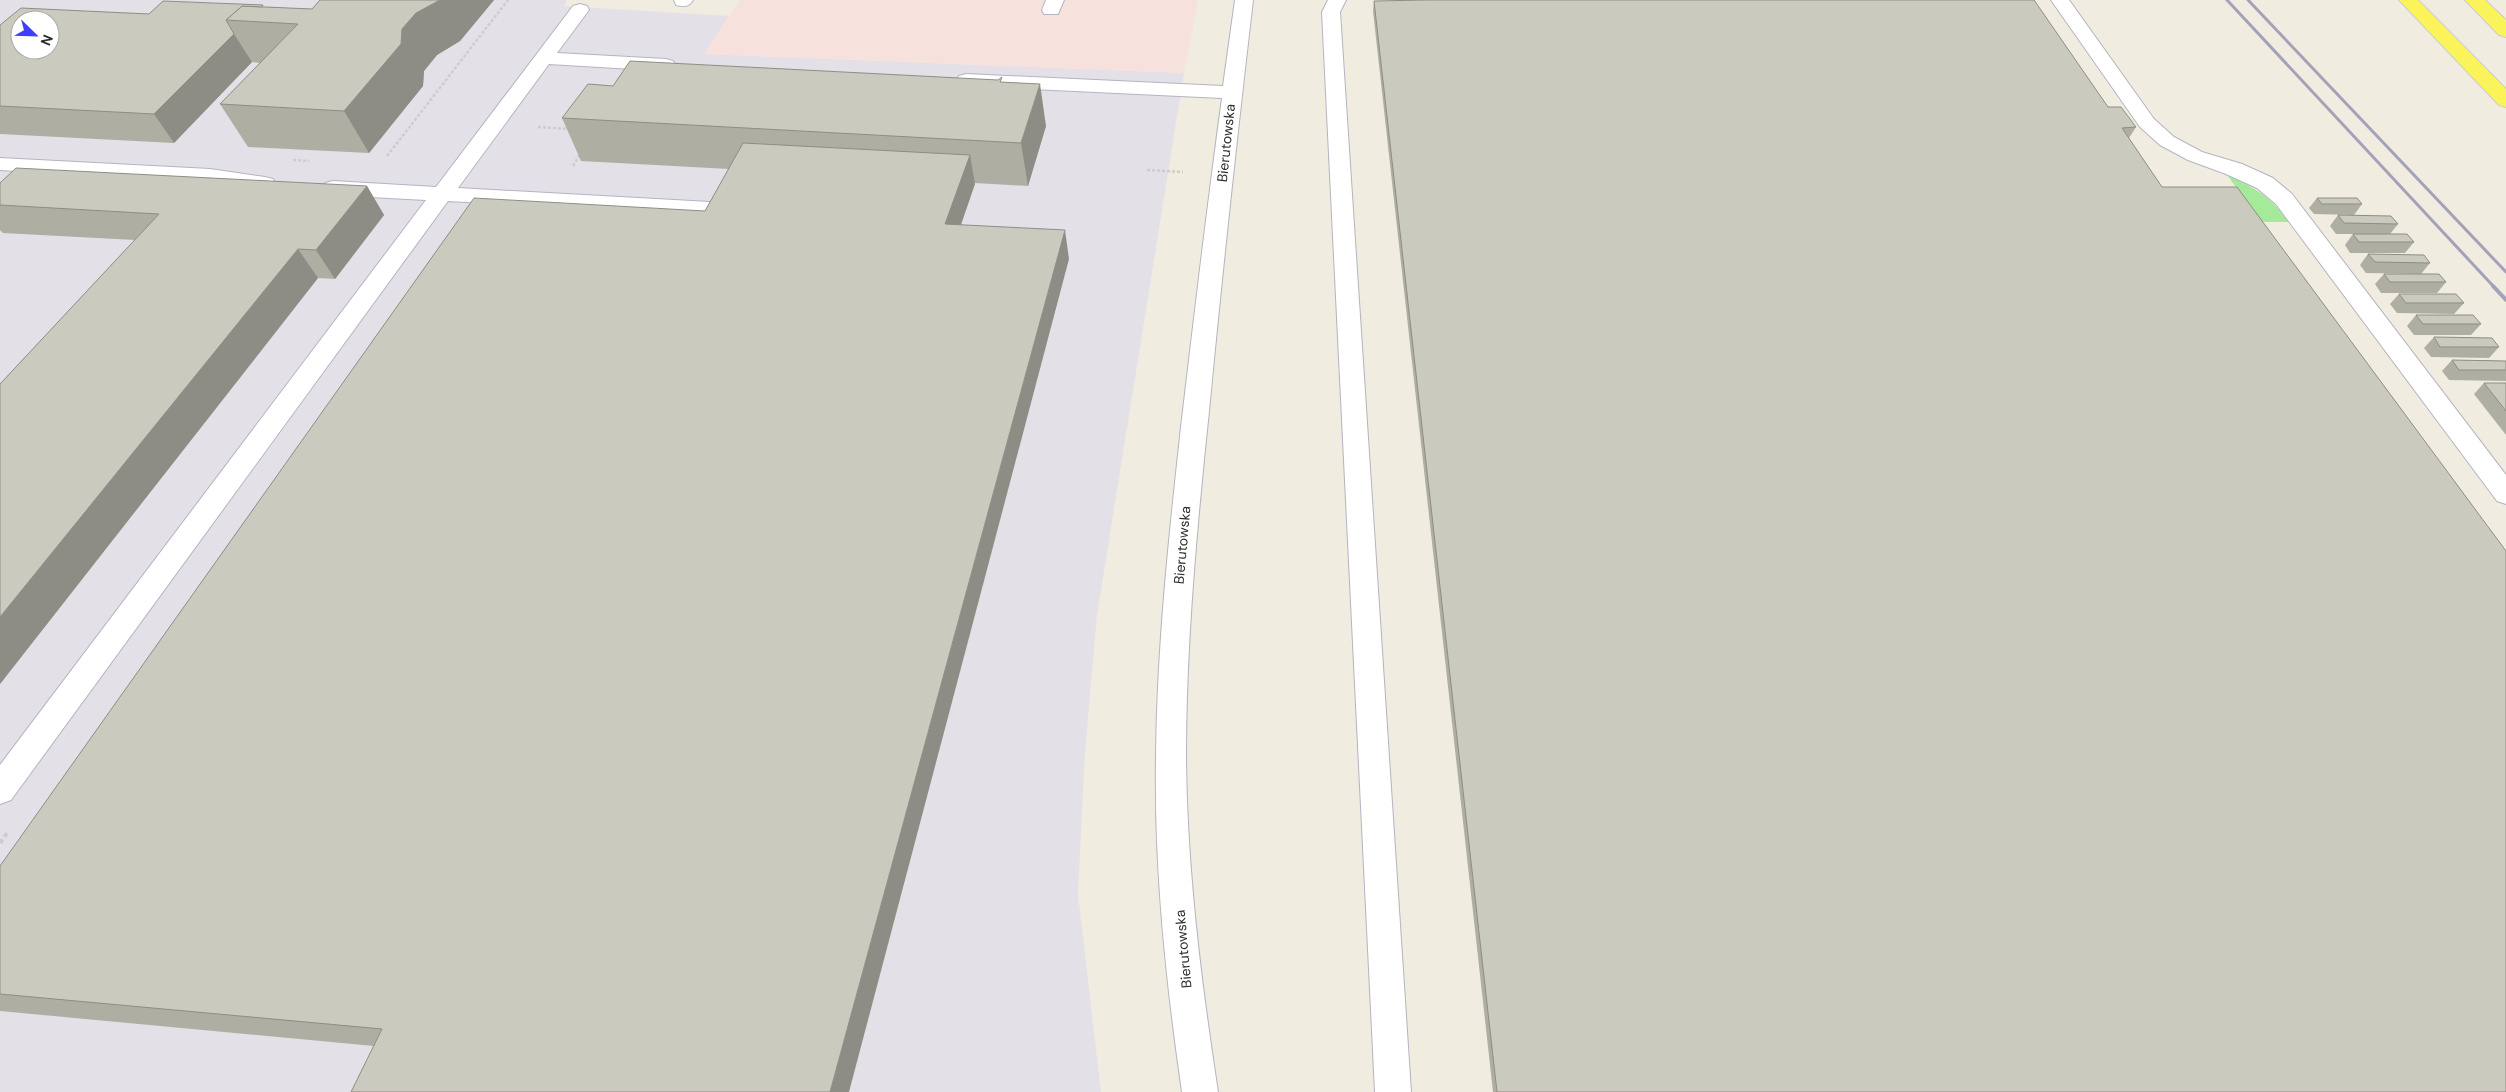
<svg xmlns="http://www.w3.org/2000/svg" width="2506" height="1092" font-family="'DM Sans',sans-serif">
<rect width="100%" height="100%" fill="#f0ece0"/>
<path fill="#e4e0e8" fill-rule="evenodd" d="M0,0H567L564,6L729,16L704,54L1184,73L1097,615L1085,752L1078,894L1101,1092H0ZM20,20H50V50H20Z"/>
<polygon fill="#f6e1dd" points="740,0 1198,0 1184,73 704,54"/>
<path fill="#a5e99a" d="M2227,175C2256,188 2270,197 2290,222H2262Z"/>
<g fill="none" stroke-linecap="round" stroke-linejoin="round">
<g stroke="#b4b4c2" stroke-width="2">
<g id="minor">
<path d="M674,0H693C689,7 684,7 676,5Z"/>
<polygon points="1046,0 1064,0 1058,14 1044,14 1042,10"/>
<path d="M1235,0H1253C1237,137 1222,274 1209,411C1197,526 1186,642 1186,758C1187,870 1201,981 1218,1092H1182C1166,981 1154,869 1156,757C1157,647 1169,536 1181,427C1194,317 1207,207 1222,98L966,86L959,84L956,80L959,76L966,74L1223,86Z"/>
<polygon points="1328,0 1346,0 1340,12 1411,1092 1375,1092 1322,12"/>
<polygon points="2051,0 2069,0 2154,119 2174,137 2202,152 2242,164 2273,178 2292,194 2506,475 2506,504 2497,501 2276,204 2257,188 2226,174 2188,160 2160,145 2140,127"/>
<polygon points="580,4 587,6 589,10 557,53 666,59 673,61 676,65 673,69 666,71 549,64 458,188 728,203 736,205 739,210 736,215 728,217 448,201 11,800 0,804 0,765 426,200 333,195 325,193 322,188 325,183 333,181 436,187 573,6"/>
<polygon points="0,158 210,169 265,177 273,179 276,184 273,189 265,191 210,183 0,170"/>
</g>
</g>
<g stroke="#cdcdcd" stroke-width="2">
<g id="major">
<polygon points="2399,0 2418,0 2506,89 2506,107 2499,105"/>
<polygon points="2465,0 2485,0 2506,20 2506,37 2499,35"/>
</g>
</g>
<g stroke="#cdcdcd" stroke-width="2.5" stroke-dasharray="3 2" stroke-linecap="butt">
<polyline points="538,127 571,129"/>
<polyline points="387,156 508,0"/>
<polyline points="293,160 309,161"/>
<polyline points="573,166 580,154"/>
<polyline points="1147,170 1183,172"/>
</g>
<polyline stroke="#cdcdcd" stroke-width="4" stroke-dasharray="4.5 3" stroke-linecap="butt" points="0,843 8,832"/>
<use href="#minor" fill="#fff" fill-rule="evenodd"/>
<use href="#major" fill="#faf45a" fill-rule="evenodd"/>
<g stroke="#a3a2b9" stroke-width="3">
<polyline points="2227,0 2495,288"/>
<polyline points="2248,0 2506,272"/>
</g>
<polyline stroke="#a3a2b9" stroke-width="4" points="2493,286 2506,300"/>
</g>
<g fill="#afaea3">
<polygon points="320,0 494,0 460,41 437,55 424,71 423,86 369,153 248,147 220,104 260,63 252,62 174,143 0,134 0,25 264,7 312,9"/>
<polygon points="1374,1 2108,107 2136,127 2129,138 2506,1092 1493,1092 1373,11"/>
<polygon points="1003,82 1046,126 1028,186 975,183 961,225 1069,259 374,1046 0,1011 0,866 705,211 729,169 581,161 562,118 613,86"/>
<polygon points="0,183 367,186 384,215 335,279 318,278 0,684 0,384 135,240 3,233 0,230"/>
<polygon points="2317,198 2362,204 2354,215 2314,214 2309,208"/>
<polygon points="2338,215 2398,224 2390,234 2414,242 2405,253 2350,253 2345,245 2353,234 2336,234 2330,226"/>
<polygon points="2368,254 2430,263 2421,274 2366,273 2360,265"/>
<polygon points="2384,274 2446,282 2437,293 2381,293 2375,284"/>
<polygon points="2399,294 2464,303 2454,314 2397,313 2390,304"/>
<polygon points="2416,315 2481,324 2471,335 2414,335 2407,326"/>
<polygon points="2434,337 2499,347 2489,358 2431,357 2424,348"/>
<polygon points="2452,360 2506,361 2506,381 2449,380 2442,371"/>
<polygon points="2484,383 2506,383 2506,435 2474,394"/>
</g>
<g fill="#8e8d85">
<polygon points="440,0 494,0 460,41 437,55 424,71 423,86 369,153 344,111 402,29 416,13"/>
<polygon points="234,34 252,62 174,143 154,114"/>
<polygon points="1040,84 1046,126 1028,186 1021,143"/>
<polygon points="970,155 975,184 951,253 945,224"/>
<polygon points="367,186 384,215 335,279 316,250"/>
<polygon points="1065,230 1069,259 849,1092 830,1092"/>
<polygon points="298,249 318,278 0,684 0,617"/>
</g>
<g fill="#cbcabe" stroke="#8e8d85" fill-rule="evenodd">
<polygon points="320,0 440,0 416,13 402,29 401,44 344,111 220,104 298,24 226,20 242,6 312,9"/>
<polygon points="1427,0 2034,0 2108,107 2121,107 2136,127 2122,128 2162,187 2237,187 2506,551 2506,1092 1497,1092 1374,1"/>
<path d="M163,1L263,5L262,7L242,6L226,20L234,34L154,114L0,106V25L21,8L149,14ZM20,20H50V50H20Z"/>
<polygon points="630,61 998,80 1002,77 1000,82 1040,84 1021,143 562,118 588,84 613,86"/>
<polygon points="743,143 970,155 945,224 1065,230 830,1092 351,1092 382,1029 0,994 0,866 474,198 705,211"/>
<polygon points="16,168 367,186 316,250 298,249 0,617 0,384 159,214 0,205 0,183"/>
<polygon points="2317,198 2357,198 2362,204 2322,204"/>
<polygon points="2338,215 2391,216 2398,224 2344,223"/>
<polygon points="2353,234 2407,234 2414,242 2359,242"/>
<polygon points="2368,254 2424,255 2430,263 2375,262"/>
<polygon points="2384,274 2439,274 2446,282 2390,282"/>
<polygon points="2399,294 2456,294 2464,303 2406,303"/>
<polygon points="2416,315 2473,315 2481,324 2423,324"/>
<polygon points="2434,337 2492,338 2499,347 2440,347"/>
<polygon points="2452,360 2506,361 2506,370 2459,370"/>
<polygon points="2484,383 2506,383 2506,411"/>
</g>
<g text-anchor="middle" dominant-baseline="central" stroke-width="5" stroke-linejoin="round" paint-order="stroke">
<g font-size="14" fill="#2e2e2e" stroke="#fff">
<text transform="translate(1226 143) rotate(-84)">Bierutowska</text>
<text transform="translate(1182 545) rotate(-85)">Bierutowska</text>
<text transform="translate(1183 949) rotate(-95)">Bierutowska</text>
</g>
</g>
<g transform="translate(35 35) rotate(113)"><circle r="24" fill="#ffffff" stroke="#ababab"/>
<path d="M0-4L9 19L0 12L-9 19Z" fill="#3f3eff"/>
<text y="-8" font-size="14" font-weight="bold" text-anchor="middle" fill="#2e2e2e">N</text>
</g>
</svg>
